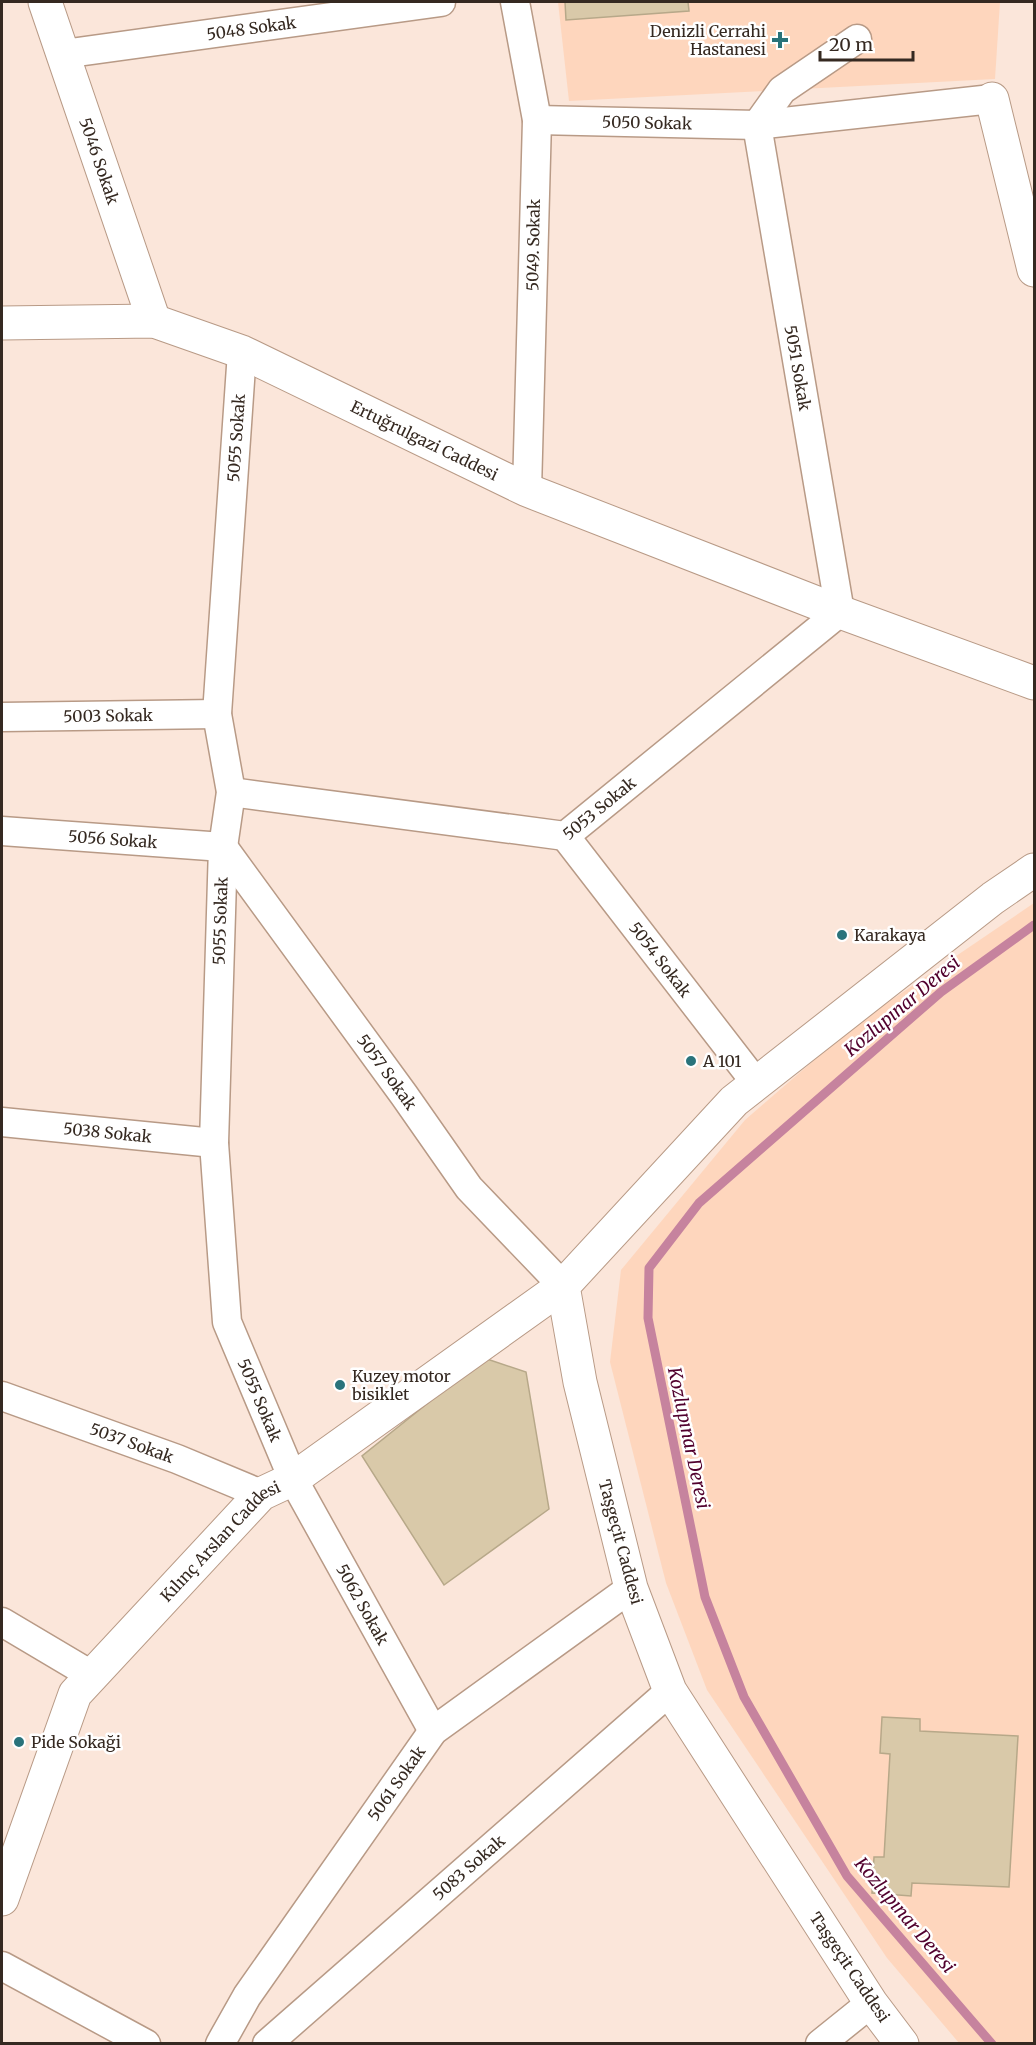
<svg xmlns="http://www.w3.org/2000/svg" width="1036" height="2045" font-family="Merriweather,serif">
<rect width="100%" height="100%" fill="#fbe6da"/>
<g fill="#fed6bd">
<polygon points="558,2 1000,2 995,79 569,101"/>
<polygon points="1034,903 1034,2043 959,2043 887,1958 707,1690 666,1583 610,1362 621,1270 745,1120 856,1024"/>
</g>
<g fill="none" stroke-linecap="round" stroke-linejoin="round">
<polyline stroke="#c6839e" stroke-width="9" points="992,2044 847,1876 744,1697 705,1597 648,1318 649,1268 699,1203 941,992 1034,925"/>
</g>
<g fill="#d9c9a9" stroke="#b7a889" stroke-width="1.5">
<polygon points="565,2 688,2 689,11 566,20"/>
<polygon points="484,1358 526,1372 549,1509 444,1585 362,1456"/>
<polygon points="882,1717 920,1719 920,1731 1018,1736 1009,1887 912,1883 911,1896 872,1893 874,1857 884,1857 890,1754 880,1753"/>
</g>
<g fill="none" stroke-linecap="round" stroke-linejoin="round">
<g stroke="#b89a86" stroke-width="31">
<g id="minor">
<polyline points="515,2 537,120 527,490"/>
<path id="s1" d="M63,54L441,2"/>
<path id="s2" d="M537,120L757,125L992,99"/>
<polyline points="757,125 782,90 857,39"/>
<path id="s3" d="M242,352L217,714L231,792L223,847L214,1143L227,1322L293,1479L433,1731"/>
<path id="s4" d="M2,717L217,714"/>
<path id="s5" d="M231,792L565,836L840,612L757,125"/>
<path id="s6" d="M2,831L223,847L404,1095L469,1188L563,1286"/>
<path id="s7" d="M565,836L756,1083"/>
<path id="s8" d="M2,1122L214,1143"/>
<path id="s9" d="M2,1396L177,1459L261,1494"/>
<polyline points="2,1622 93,1676"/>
<polyline points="2,1966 146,2044"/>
<path id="s10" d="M220,2044L247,1996L433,1731L631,1588"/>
<path id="s11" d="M267,2044L670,1691"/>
<polyline points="820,2044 871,2003"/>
</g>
</g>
<g stroke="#b89a86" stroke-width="35">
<g id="tertiary">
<path id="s12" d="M45,2L154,321"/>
<polyline points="992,99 1034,270"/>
<path id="s13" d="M2,323L154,321L242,352L527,490L840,612L1034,683"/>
<path id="s14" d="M2,1899L75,1694L261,1494L293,1479L563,1286"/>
<polyline points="902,2044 871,2003 670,1691 631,1588 580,1382 563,1286 734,1101 993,898 1034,870"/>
</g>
</g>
<use href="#minor" stroke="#fff" stroke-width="28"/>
<use href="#tertiary" stroke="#fff" stroke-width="33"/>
</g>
<g fill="#2a737b" stroke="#fff" stroke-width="2">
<path d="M777 31h6v6h6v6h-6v6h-6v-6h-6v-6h6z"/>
<circle cx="842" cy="935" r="6"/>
<circle cx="691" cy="1061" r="6"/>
<circle cx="340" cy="1385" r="6"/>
<circle cx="19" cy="1742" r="6"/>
</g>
<g text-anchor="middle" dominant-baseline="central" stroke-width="5" stroke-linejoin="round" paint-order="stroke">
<g font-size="16" fill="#352921" stroke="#fff">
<text stroke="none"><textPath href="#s1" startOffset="190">5048 Sokak</textPath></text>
<text stroke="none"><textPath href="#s2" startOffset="110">5050 Sokak</textPath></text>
<text stroke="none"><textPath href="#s12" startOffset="168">5046 Sokak</textPath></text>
<text transform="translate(533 245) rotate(-89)">5049. Sokak</text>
<text transform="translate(798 368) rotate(80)">5051 Sokak</text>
<text transform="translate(236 438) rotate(-86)">5055 Sokak</text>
<text stroke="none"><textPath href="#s13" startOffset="448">Ertuğrulgazi Caddesi</textPath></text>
<text stroke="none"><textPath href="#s4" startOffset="106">5003 Sokak</textPath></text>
<text stroke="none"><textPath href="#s5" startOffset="381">5053 Sokak</textPath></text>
<text stroke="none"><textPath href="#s6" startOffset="111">5056 Sokak</textPath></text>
<text transform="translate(220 921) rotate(-88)">5055 Sokak</text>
<text stroke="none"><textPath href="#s7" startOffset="156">5054 Sokak</textPath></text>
<text stroke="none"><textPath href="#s6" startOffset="500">5057 Sokak</textPath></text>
<text stroke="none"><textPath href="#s8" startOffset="106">5038 Sokak</textPath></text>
<text stroke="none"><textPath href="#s3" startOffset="1058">5055 Sokak</textPath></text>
<text stroke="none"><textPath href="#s9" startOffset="138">5037 Sokak</textPath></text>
<text transform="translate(621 1542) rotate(75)">Taşgeçit Caddesi</text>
<text stroke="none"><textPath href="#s14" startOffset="429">Kılınç Arslan Caddesi</textPath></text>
<text stroke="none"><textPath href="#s3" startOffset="1287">5062 Sokak</textPath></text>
<text stroke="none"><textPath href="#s10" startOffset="315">5061 Sokak</textPath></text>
<text stroke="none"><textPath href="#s11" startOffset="268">5083 Sokak</textPath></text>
<text transform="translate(850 1967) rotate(56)">Taşgeçit Caddesi</text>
</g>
<g font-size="16" fill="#352921" stroke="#fff" text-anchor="start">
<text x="766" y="31" text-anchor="end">Denizli Cerrahi<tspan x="766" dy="18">Hastanesi</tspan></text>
<text x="854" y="935">Karakaya</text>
<text x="703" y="1061">A 101</text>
<text x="352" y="1376">Kuzey motor<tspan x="352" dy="18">bisiklet</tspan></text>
<text x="31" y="1742">Pide Sokaği</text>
</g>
<g font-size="18" font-style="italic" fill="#51002d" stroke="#fff">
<text transform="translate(902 1006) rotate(-40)">Kozlupınar Deresi</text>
<text transform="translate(689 1438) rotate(78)">Kozlupınar Deresi</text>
<text transform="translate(905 1915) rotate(50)">Kozlupınar Deresi</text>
</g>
</g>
<rect width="1036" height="2045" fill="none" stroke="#352921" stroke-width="6"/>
<path d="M820 51v9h93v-9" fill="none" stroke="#352921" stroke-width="3"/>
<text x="829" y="51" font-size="18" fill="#352921" stroke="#ffffff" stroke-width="4.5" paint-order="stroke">20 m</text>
</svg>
